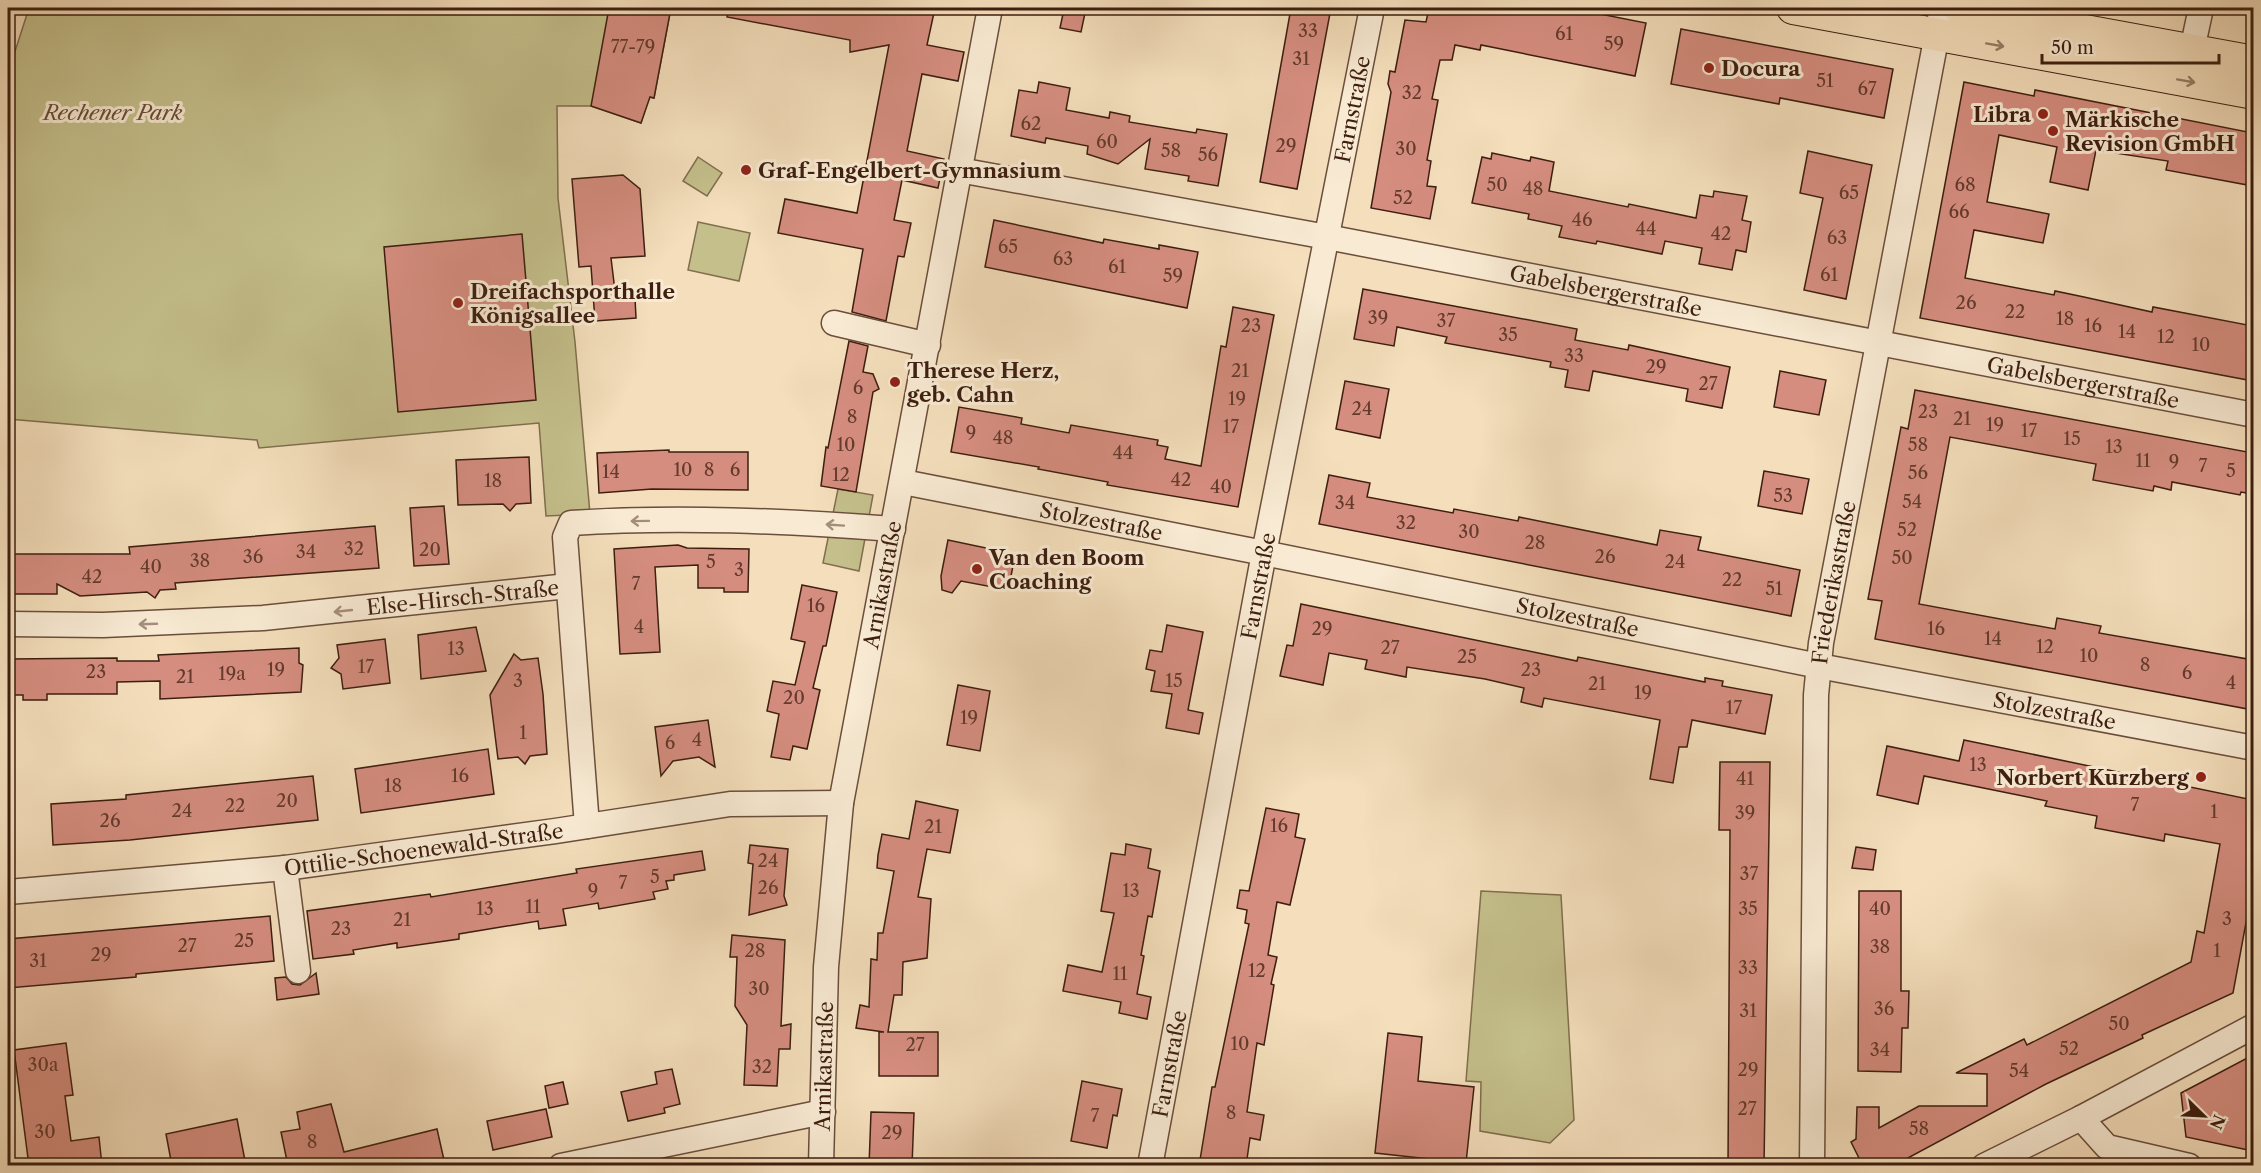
<svg xmlns="http://www.w3.org/2000/svg" width="2261" height="1173" font-family="'Libre Caslon Text',serif">
<rect width="100%" height="100%" fill="#f4debb"/>
<filter id="stains"><feTurbulence type="fractalNoise" baseFrequency=".00333" numOctaves="4"/><feColorMatrix values="0 0 0 0 .2 0 0 0 0 .09 0 0 0 0 .02 0 0 0 .5 -.17"/></filter>
<radialGradient id="worn" r=".72"><stop offset=".6" stop-color="#630" stop-opacity="0"/><stop offset="1" stop-color="#630" stop-opacity=".3"/></radialGradient>
<g fill="#c4bf8b" stroke="#806e4e" stroke-width="1.5">
<polygon points="29,8 671,8 654,98 649,97 641,123 591,106 557,106 558,198 575,342 590,514 546,516 539,423 259,448 257,440 8,419 8,73"/>
<polygon points="698,157 722,173 707,196 683,181"/>
<polygon points="698,222 750,233 739,281 688,270"/>
<polygon points="838,489 873,495 859,571 823,563"/>
<polygon points="1481,891 1561,895 1574,1120 1550,1143 1480,1131 1481,1082 1466,1081"/>
</g>
<g fill="#d58d7f" stroke="#3d1e10" stroke-width="1.5">
<polygon points="609,8 671,8 654,98 650,97 641,123 591,106"/>
<polygon points="728,8 935,8 927,45 964,52 958,81 922,74 907,151 944,159 938,188 902,180 894,220 911,223 904,257 898,256 886,321 852,312 863,249 778,233 785,199 857,213 889,45 850,52 850,40 727,17"/>
<polygon points="1291,8 1331,8 1297,189 1260,182"/>
<polygon points="1429,8 1570,8 1646,23 1635,76 1481,45 1480,50 1455,45 1452,60 1440,60 1432,99 1438,100 1427,160 1431,161 1427,186 1436,187 1430,219 1371,208 1391,92 1388,84 1390,71 1395,72 1405,20 1426,22"/>
<polygon points="1064,9 1085,13 1081,32 1060,28"/>
<polygon points="1681,29 1893,69 1884,118 1780,98 1779,104 1671,84"/>
<polygon points="1039,82 1070,88 1066,110 1109,118 1110,112 1130,116 1129,122 1196,133 1197,129 1227,134 1218,186 1188,181 1189,176 1145,169 1150,139 1118,164 1087,154 1088,146 1046,138 1045,143 1011,136 1019,90 1037,93"/>
<polygon points="1964,82 2034,96 2035,90 2253,133 2253,186 2166,170 2168,161 2096,150 2088,190 2050,182 2057,147 1999,135 1987,202 2049,214 2043,243 1974,230 1965,278 2054,295 2055,291 2084,297 2152,312 2153,307 2253,326 2253,381 1920,318"/>
<polygon points="1808,151 1872,165 1846,299 1804,290 1823,198 1800,193"/>
<polygon points="1492,153 1530,161 1531,157 1554,162 1549,191 1628,207 1629,204 1696,218 1700,195 1713,197 1714,191 1747,196 1742,220 1751,222 1746,252 1736,250 1732,270 1699,264 1702,248 1665,241 1662,254 1597,241 1596,244 1559,237 1562,226 1528,219 1529,214 1472,203 1482,157 1491,159"/>
<polygon points="623,175 640,189 645,256 611,258 616,299 635,298 636,318 595,321 591,266 579,267 572,179"/>
<polygon points="994,220 1103,243 1104,239 1159,249 1159,245 1198,252 1187,308 985,267"/>
<polygon points="522,234 536,400 398,412 384,247"/>
<polygon points="1363,289 1577,329 1575,340 1628,350 1629,345 1730,367 1722,408 1686,401 1688,389 1593,371 1589,391 1565,387 1568,370 1550,367 1551,362 1445,343 1447,337 1397,327 1394,346 1354,339"/>
<polygon points="1233,307 1274,315 1238,507 1107,485 1108,482 1038,469 1039,467 951,452 959,407 1022,418 1021,424 1069,433 1071,425 1158,440 1157,445 1168,447 1165,459 1201,466 1221,346 1226,347"/>
<polygon points="849,341 868,346 863,372 873,374 879,389 873,392 856,492 821,486 826,447 828,448"/>
<polygon points="1780,371 1826,380 1819,415 1774,407"/>
<polygon points="1345,381 1389,389 1380,438 1336,429"/>
<polygon points="1915,390 2253,453 2253,494 2241,492 2240,495 2172,482 2171,490 2154,486 2153,491 2093,480 2096,464 1950,437 1919,604 2055,629 2057,618 2101,626 2099,633 2253,660 2253,710 1875,639 1882,601 1868,599 1901,427 1908,429"/>
<polygon points="669,450 669,452 748,452 748,490 652,489 599,493 597,453"/>
<polygon points="529,457 531,503 516,504 510,511 503,504 458,505 456,460"/>
<polygon points="1764,471 1809,479 1802,514 1758,506"/>
<polygon points="1329,475 1370,483 1367,497 1453,513 1454,509 1518,521 1519,517 1657,545 1660,530 1701,537 1698,550 1800,570 1791,616 1319,524"/>
<polygon points="444,506 449,564 414,566 410,508"/>
<polygon points="375,526 379,568 175,583 176,589 160,590 155,598 147,592 80,596 57,584 57,594 8,594 8,554 130,554 129,547"/>
<polygon points="948,540 1010,553 1009,560 1014,561 1009,586 1004,585 1003,589 961,581 952,593 942,590 941,576"/>
<polygon points="678,545 687,548 749,549 748,592 724,592 724,588 698,588 698,565 655,567 660,652 620,654 614,549"/>
<polygon points="802,585 837,592 826,646 823,646 813,688 820,690 807,749 793,746 790,760 771,757 779,714 767,711 773,681 795,685 805,642 791,639"/>
<polygon points="1301,604 1577,661 1578,657 1705,682 1705,678 1723,681 1722,686 1772,695 1765,734 1692,720 1687,747 1679,747 1673,783 1650,779 1660,720 1544,698 1542,707 1521,702 1524,688 1485,679 1407,667 1406,677 1365,669 1367,660 1329,653 1323,685 1280,676 1287,645 1293,646"/>
<polygon points="1167,625 1203,632 1188,710 1203,713 1199,734 1166,728 1172,694 1151,691 1155,671 1146,669 1150,650 1162,652"/>
<polygon points="476,627 486,671 421,679 418,635"/>
<polygon points="385,639 390,683 343,689 341,674 331,668 339,658 337,645"/>
<polygon points="299,648 299,663 303,665 301,692 160,699 160,681 117,682 117,694 47,694 47,700 23,700 23,695 8,695 8,659 117,658 117,661 159,661 158,655"/>
<polygon points="514,654 521,660 538,658 543,694 547,754 530,756 525,764 518,757 498,759 490,695"/>
<polygon points="958,685 990,691 980,751 947,745"/>
<polygon points="708,720 715,767 699,757 673,761 661,776 655,727"/>
<polygon points="1964,740 2253,800 2253,885 2233,993 2142,1035 2143,1038 2046,1084 1893,1166 1863,1166 1851,1142 1856,1139 1857,1107 1879,1107 1879,1128 1919,1106 1987,1106 1987,1074 1956,1073 2024,1039 2027,1045 2191,962 2197,931 2204,933 2220,844 2165,834 2164,841 2095,828 2097,816 2045,806 2047,801 1924,776 1918,804 1877,795 1887,746 1959,761"/>
<polygon points="488,749 494,794 361,813 355,769"/>
<polygon points="1720,762 1770,762 1764,1166 1728,1166 1730,830 1719,830"/>
<polygon points="313,776 318,820 130,840 53,845 51,804 126,799 126,795"/>
<polygon points="916,801 958,810 950,853 927,849 918,897 931,899 927,958 903,962 902,995 894,995 888,1032 938,1032 938,1076 879,1076 879,1032 884,1032 856,1028 860,1005 869,1007 871,959 877,960 878,933 883,933 894,871 877,868 878,855 882,834 909,839"/>
<polygon points="1266,808 1299,814 1295,837 1305,839 1290,905 1277,902 1268,955 1277,957 1271,984 1274,985 1264,1045 1257,1043 1247,1112 1264,1115 1260,1140 1250,1138 1246,1166 1199,1166 1212,1087 1215,1087 1249,924 1245,923 1247,910 1237,908 1240,890 1249,891"/>
<polygon points="1126,844 1151,849 1148,868 1160,871 1152,917 1148,916 1141,955 1144,956 1137,994 1151,997 1147,1019 1119,1013 1121,1002 1063,991 1068,965 1102,972 1114,913 1101,911 1111,853 1125,855"/>
<polygon points="750,845 788,849 784,896 787,905 749,915 753,864 748,863"/>
<polygon points="1856,847 1876,850 1873,870 1852,868"/>
<polygon points="702,851 705,870 674,875 674,880 666,881 668,889 653,892 655,899 599,909 598,903 563,909 566,925 539,929 538,921 459,934 459,939 397,948 397,943 353,950 354,954 313,959 307,911 430,894 431,897 577,873 576,869"/>
<polygon points="1859,891 1901,891 1901,991 1909,991 1908,1028 1902,1028 1901,1072 1858,1071"/>
<polygon points="270,916 274,961 136,974 136,977 8,988 8,939"/>
<polygon points="732,935 785,940 781,1026 791,1024 790,1049 779,1049 777,1086 744,1085 747,1025 735,1006 737,957 730,957"/>
<polygon points="316,973 319,994 277,1000 275,978 286,977 292,984 300,985"/>
<polygon points="1388,1033 1422,1037 1418,1081 1474,1087 1466,1163 1375,1153"/>
<polygon points="66,1043 73,1095 65,1096 71,1141 99,1137 102,1166 29,1166 14,1050"/>
<polygon points="2253,1055 2253,1151 2186,1137 2181,1093"/>
<polygon points="672,1069 680,1104 664,1108 665,1113 628,1121 621,1092 657,1084 655,1072"/>
<polygon points="1082,1081 1122,1089 1117,1116 1113,1115 1107,1148 1071,1141"/>
<polygon points="563,1082 568,1104 549,1108 545,1086"/>
<polygon points="331,1104 344,1152 437,1129 444,1160 416,1166 401,1166 400,1162 381,1166 288,1166 281,1132 300,1129 297,1112"/>
<polygon points="546,1109 552,1137 493,1150 487,1121"/>
<polygon points="871,1112 914,1113 912,1166 869,1166"/>
<polygon points="237,1119 246,1166 172,1166 166,1134"/>
</g>
<g fill="none" stroke-linecap="round" stroke-linejoin="round">
<g stroke="#6b4e3b" stroke-width="27">
<g id="minor">
<polyline points="2192,50 2201,8"/>
<path id="s1" d="M959,170L1327,237L2254,415"/>
<polyline points="834,323 928,345"/>
<path id="s2" d="M903,482L1264,553L1819,666L2254,748"/>
<path id="s3" d="M8,624L103,625L263,618L568,586"/>
<path d="M587,826L565,537L571,523C678,516 786,521 893,529"/>
<polyline points="285,868 298,971"/>
<path id="s4" d="M8,892L285,868L555,831L730,804L841,803"/>
<polyline points="2081,1118 2107,1147 2189,1166"/>
<polyline points="561,1166 823,1112"/>
<path id="s5" d="M821,1166L826,967L841,803L990,8"/>
<path id="s6" d="M1150,1166L1264,553L1372,8"/>
<path id="s7" d="M1812,1166L1816,695L1821,643L1942,8"/>
<polyline points="1984,1166 2081,1118 2254,1026"/>
</g>
</g>
<g stroke="#3d1e10" stroke-width="34">
<g id="major">
<polyline points="1793,8 2254,93"/>
<polyline points="1960,8 2254,62"/>
</g>
</g>
<use href="#minor" stroke="#f8ead3" stroke-width="24"/>
<use href="#major" stroke="#f4debb" stroke-width="32"/>
</g>
<defs><path id="oneway-shaft" d="M-6 0H5M1.5-3L5.5 0L1.5 3" fill="none" stroke-width="1.6" stroke-linecap="round" stroke-linejoin="round" transform="scale(1.5)"/></defs>
<g stroke="#987e66">
<use href="#oneway-shaft" transform="translate(1995 45) rotate(10)"/>
<use href="#oneway-shaft" transform="translate(2186 81) rotate(10)"/>
</g>
<g stroke="#a48e7b">
<use href="#oneway-shaft" transform="translate(640 521) rotate(179)"/>
<use href="#oneway-shaft" transform="translate(835 525) rotate(-176)"/>
<use href="#oneway-shaft" transform="translate(343 611) rotate(174)"/>
<use href="#oneway-shaft" transform="translate(148 624) rotate(178)"/>
</g>
<g fill="#8f2418" stroke="#f8ead3" stroke-width="2">
<circle cx="1709" cy="68" r="6"/>
<circle cx="2043" cy="114" r="6"/>
<circle cx="2053" cy="131" r="6"/>
<circle cx="746" cy="170" r="6"/>
<circle cx="458" cy="303" r="6"/>
<circle cx="895" cy="382" r="6"/>
<circle cx="977" cy="569" r="6"/>
<circle cx="2201" cy="777" r="6"/>
</g>
<g text-anchor="middle" dominant-baseline="central" stroke-width="6" stroke-linejoin="round" paint-order="stroke">
<g font-size="18" fill="#633a2c">
<text x="1308" y="31">33</text>
<text x="1564" y="34">61</text>
<text x="1614" y="44">59</text>
<text x="633" y="47">77-79</text>
<text x="1301" y="59">31</text>
<text x="1825" y="81">51</text>
<text x="1867" y="89">67</text>
<text x="1412" y="93">32</text>
<text x="1031" y="124">62</text>
<text x="1107" y="142">60</text>
<text x="1286" y="146">29</text>
<text x="1406" y="149">30</text>
<text x="1171" y="151">58</text>
<text x="1208" y="155">56</text>
<text x="1497" y="185">50</text>
<text x="1965" y="185">68</text>
<text x="1533" y="189">48</text>
<text x="1849" y="193">65</text>
<text x="1403" y="198">52</text>
<text x="1959" y="212">66</text>
<text x="1582" y="220">46</text>
<text x="1646" y="229">44</text>
<text x="1721" y="234">42</text>
<text x="1837" y="238">63</text>
<text x="1008" y="247">65</text>
<text x="1063" y="259">63</text>
<text x="1117" y="267">61</text>
<text x="1829" y="275">61</text>
<text x="1173" y="276">59</text>
<text x="1966" y="303">26</text>
<text x="2015" y="312">22</text>
<text x="1378" y="318">39</text>
<text x="2065" y="319">18</text>
<text x="1446" y="321">37</text>
<text x="1251" y="326">23</text>
<text x="2093" y="326">16</text>
<text x="2127" y="332">14</text>
<text x="1508" y="335">35</text>
<text x="2166" y="337">12</text>
<text x="2201" y="345">10</text>
<text x="1574" y="356">33</text>
<text x="1656" y="367">29</text>
<text x="1240" y="371">21</text>
<text x="1708" y="384">27</text>
<text x="858" y="388">6</text>
<text x="1237" y="399">19</text>
<text x="1362" y="409">24</text>
<text x="1928" y="412">23</text>
<text x="852" y="417">8</text>
<text x="1962" y="419">21</text>
<text x="1995" y="425">19</text>
<text x="1231" y="427">17</text>
<text x="2029" y="431">17</text>
<text x="971" y="433">9</text>
<text x="1003" y="438">48</text>
<text x="2072" y="439">15</text>
<text x="846" y="445">10</text>
<text x="1918" y="445">58</text>
<text x="2114" y="447">13</text>
<text x="1123" y="453">44</text>
<text x="2143" y="461">11</text>
<text x="2174" y="462">9</text>
<text x="2203" y="466">7</text>
<text x="683" y="470">10</text>
<text x="709" y="470">8</text>
<text x="735" y="470">6</text>
<text x="2231" y="471">5</text>
<text x="611" y="472">14</text>
<text x="1918" y="473">56</text>
<text x="841" y="475">12</text>
<text x="1181" y="480">42</text>
<text x="493" y="481">18</text>
<text x="1221" y="487">40</text>
<text x="1783" y="496">53</text>
<text x="1912" y="502">54</text>
<text x="1345" y="503">34</text>
<text x="1406" y="523">32</text>
<text x="1907" y="530">52</text>
<text x="1469" y="532">30</text>
<text x="1535" y="543">28</text>
<text x="354" y="549">32</text>
<text x="430" y="550">20</text>
<text x="306" y="552">34</text>
<text x="253" y="557">36</text>
<text x="1605" y="557">26</text>
<text x="1902" y="558">50</text>
<text x="200" y="561">38</text>
<text x="711" y="562">5</text>
<text x="1675" y="562">24</text>
<text x="151" y="567">40</text>
<text x="739" y="570">3</text>
<text x="92" y="577">42</text>
<text x="1732" y="580">22</text>
<text x="636" y="584">7</text>
<text x="1774" y="589">51</text>
<text x="816" y="606">16</text>
<text x="639" y="627">4</text>
<text x="1322" y="629">29</text>
<text x="1936" y="629">16</text>
<text x="1993" y="639">14</text>
<text x="2045" y="647">12</text>
<text x="1390" y="648">27</text>
<text x="456" y="649">13</text>
<text x="2089" y="656">10</text>
<text x="1467" y="657">25</text>
<text x="2145" y="665">8</text>
<text x="366" y="667">17</text>
<text x="276" y="670">19</text>
<text x="1531" y="670">23</text>
<text x="96" y="672">23</text>
<text x="2187" y="673">6</text>
<text x="232" y="674">19a</text>
<text x="185" y="677">21</text>
<text x="518" y="681">3</text>
<text x="1174" y="681">15</text>
<text x="2231" y="683">4</text>
<text x="1597" y="684">21</text>
<text x="1643" y="693">19</text>
<text x="794" y="698">20</text>
<text x="1734" y="708">17</text>
<text x="969" y="718">19</text>
<text x="523" y="733">1</text>
<text x="697" y="740">4</text>
<text x="670" y="743">6</text>
<text x="1978" y="765">13</text>
<text x="460" y="776">16</text>
<text x="1745" y="779">41</text>
<text x="393" y="786">18</text>
<text x="287" y="801">20</text>
<text x="2135" y="805">7</text>
<text x="235" y="806">22</text>
<text x="182" y="811">24</text>
<text x="2214" y="812">1</text>
<text x="1745" y="813">39</text>
<text x="110" y="821">26</text>
<text x="1279" y="826">16</text>
<text x="933" y="827">21</text>
<text x="768" y="861">24</text>
<text x="1749" y="874">37</text>
<text x="655" y="877">5</text>
<text x="623" y="883">7</text>
<text x="768" y="888">26</text>
<text x="593" y="891">9</text>
<text x="1131" y="891">13</text>
<text x="533" y="907">11</text>
<text x="485" y="909">13</text>
<text x="1748" y="909">35</text>
<text x="1880" y="909">40</text>
<text x="2227" y="919">3</text>
<text x="402" y="920">21</text>
<text x="341" y="929">23</text>
<text x="244" y="941">25</text>
<text x="187" y="946">27</text>
<text x="1880" y="947">38</text>
<text x="755" y="951">28</text>
<text x="2217" y="951">1</text>
<text x="101" y="955">29</text>
<text x="38" y="961">31</text>
<text x="1748" y="968">33</text>
<text x="1257" y="971">12</text>
<text x="1120" y="974">11</text>
<text x="759" y="989">30</text>
<text x="1884" y="1009">36</text>
<text x="1748" y="1011">31</text>
<text x="2119" y="1024">50</text>
<text x="1240" y="1044">10</text>
<text x="915" y="1045">27</text>
<text x="2069" y="1049">52</text>
<text x="1880" y="1050">34</text>
<text x="43" y="1065">30a</text>
<text x="762" y="1067">32</text>
<text x="1748" y="1070">29</text>
<text x="2019" y="1071">54</text>
<text x="1747" y="1109">27</text>
<text x="1231" y="1113">8</text>
<text x="1095" y="1116">7</text>
<text x="1919" y="1129">58</text>
<text x="45" y="1132">30</text>
<text x="892" y="1133">29</text>
<text x="312" y="1142">8</text>
</g>
<g font-size="21" font-weight="bold" fill="#3d1e10" stroke="#f8ead3" text-anchor="start">
<text x="1721" y="68">Docura</text>
<text x="2031" y="114" text-anchor="end">Libra</text>
<text x="2065" y="119">Märkische<tspan x="2065" dy="24">Revision GmbH</tspan></text>
<text x="758" y="170">Graf-Engelbert-Gymnasium</text>
<text x="470" y="291">Dreifachsporthalle<tspan x="470" dy="24">Königsallee</tspan></text>
<text x="907" y="370">Therese Herz,<tspan x="907" dy="24">geb. Cahn</tspan></text>
<text x="989" y="557">Van den Boom<tspan x="989" dy="24">Coaching</tspan></text>
<text x="2189" y="777" text-anchor="end">Norbert Kurzberg</text>
</g>
<g font-size="21" fill="#3d1e10" stroke="#f8ead3">
<text stroke="none"><textPath href="#s6" startOffset="1076">Farnstraße</textPath></text>
<text stroke="none"><textPath href="#s1" startOffset="658">Gabelsbergerstraße</textPath></text>
<text stroke="none"><textPath href="#s1" startOffset="1144">Gabelsbergerstraße</textPath></text>
<text stroke="none"><textPath href="#s2" startOffset="202">Stolzestraße</textPath></text>
<text stroke="none"><textPath href="#s7" startOffset="585">Friederikastraße</textPath></text>
<text stroke="none"><textPath href="#s5" startOffset="586">Arnikastraße</textPath></text>
<text stroke="none"><textPath href="#s6" startOffset="590">Farnstraße</textPath></text>
<text stroke="none"><textPath href="#s3" startOffset="456">Else-Hirsch-Straße</textPath></text>
<text stroke="none"><textPath href="#s2" startOffset="688">Stolzestraße</textPath></text>
<text stroke="none"><textPath href="#s2" startOffset="1174">Stolzestraße</textPath></text>
<text stroke="none"><textPath href="#s4" startOffset="418">Ottilie-Schoenewald-Straße</textPath></text>
<text stroke="none"><textPath href="#s6" startOffset="104">Farnstraße</textPath></text>
<text stroke="none"><textPath href="#s5" startOffset="100">Arnikastraße</textPath></text>
</g>
<g font-size="21" font-style="italic" fill="#664e35" stroke="#f8ead3">
<text x="113" y="112">Rechener Park</text>
</g>
</g>
<rect width="2261" height="1173" fill="none" stroke="#f4debb" stroke-width="30"/>
<rect x="9" y="9" width="2243" height="1155" fill="none" stroke="#3d1e10" stroke-width="3"/>
<rect x="15" y="15" width="2231" height="1143" fill="none" stroke="#3d1e10" stroke-width="1.5"/>
<g transform="translate(2204 1116) rotate(114)" stroke="#f8ead3" stroke-width="4.5" paint-order="stroke">
<path d="M0-4.5L10 22L0 15L-10 22Z" fill="#3d1e10"/>
<text y="-9" font-size="16" font-weight="bold" text-anchor="middle" fill="#3d1e10">N</text>
</g>
<path d="M2042 54v9h177v-9" fill="none" stroke="#3d1e10" stroke-width="3"/>
<text x="2051" y="54" font-size="18" fill="#3d1e10" stroke="#f8ead3" stroke-width="4.5" paint-order="stroke">50 m</text>
<rect width="100%" height="100%" filter="url(#stains)"/>
<rect width="100%" height="100%" fill="url(#worn)"/>
</svg>
